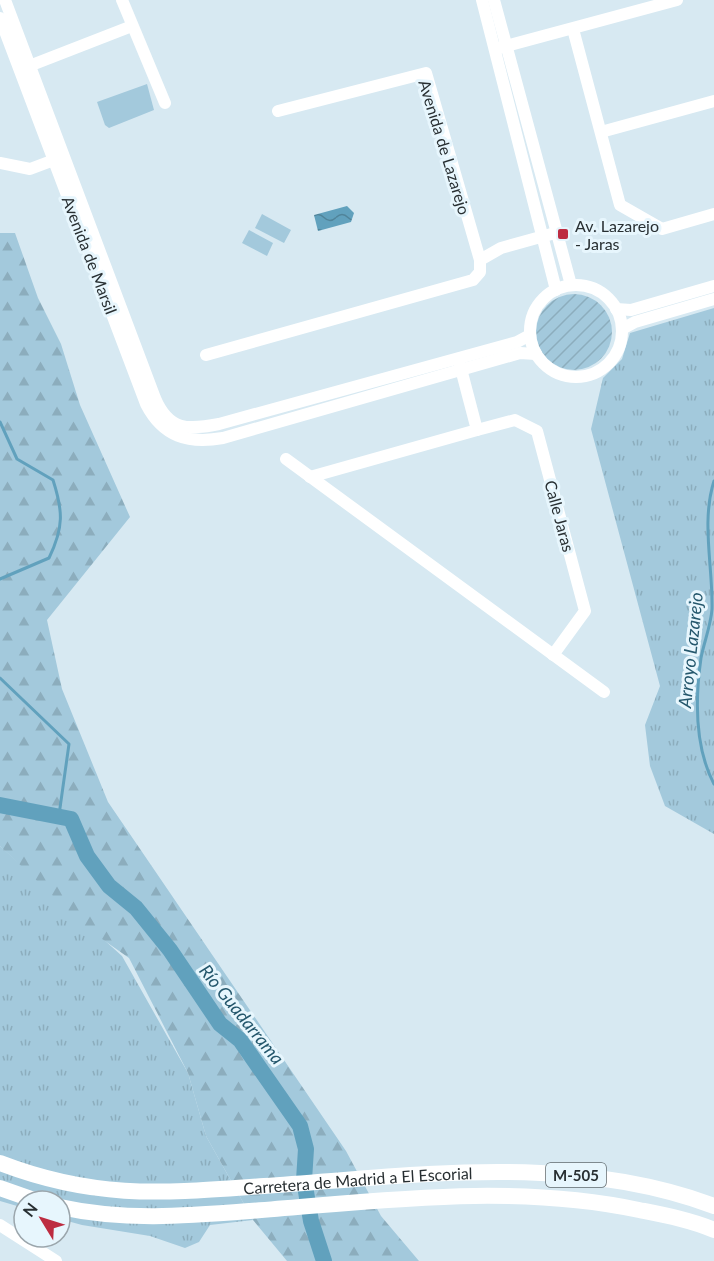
<svg xmlns="http://www.w3.org/2000/svg" width="714" height="1261" font-family="Lato,sans-serif">
<defs>
<pattern id="grass-tufts" width="24" height="20" patternUnits="userSpaceOnUse" patternTransform="scale(1.5)"><rect width="24" height="20" fill="#a3c9dc"/><path d="M3 7l-1-3M5 7V3M7 7l1-3M15 17l-1-3M17 17v-4M19 17l1-3" fill="none" stroke="#8cadbd"/></pattern>
<pattern id="forest-firs" width="22" height="20" patternUnits="userSpaceOnUse" patternTransform="scale(1.5)"><rect width="22" height="20" fill="#a3c9dc"/><path d="M5 1l3.5 6h-7zM16 11l3.5 6h-7z" fill="#8cadbd"/></pattern>
<pattern id="garden-furrows" width="10" height="10" patternUnits="userSpaceOnUse" patternTransform="scale(1.5)"><rect width="10" height="10" fill="#a3c9dc"/><path d="M-1 1l2-2M0 10L10 0M9 11l2-2" fill="none" stroke="#8cadbd"/></pattern>
<pattern id="water-waves" width="16" height="10" patternUnits="userSpaceOnUse" patternTransform="scale(1.5)"><rect width="16" height="10" fill="#61a1bd"/><path d="M0 5q4-4 8 0t8 0" fill="none" stroke="#50849a"/></pattern>
</defs>
<rect width="100%" height="100%" fill="#d7e9f2"/>
<g fill="url(#grass-tufts)">
<polygon points="714,308 714,834 665,806 650,766 645,725 660,686 591,429 603,378 622,359 630,333"/>
<polygon points="0,846 122,956 188,1073 206,1136 253,1220 210,1225 199,1242 185,1248 150,1236 82,1225 60,1219 60,1201 24,1201 24,1208 0,1201"/>
</g>
<polygon fill="url(#forest-firs)" points="0,233 15,233 38,298 61,344 80,405 130,517 47,620 62,689 108,802 346,1151 381,1216 419,1261 287,1261 253,1220 206,1136 188,1073 129,958 88,929 0,846"/>
<circle fill="url(#garden-furrows)" cx="574" cy="332" r="38"/>
<g fill="#a3c9dc">
<polygon points="147,84 154,110 109,128 105,125 97,102"/>
<polygon points="262,214 291,230 284,243 255,228"/>
<polygon points="249,230 273,243 267,256 242,243"/>
</g>
<polygon fill="url(#water-waves)" points="347,206 354,213 351,222 318,231 314,215"/>
<g fill="none" stroke-linecap="round" stroke-linejoin="round">
<g stroke="#61a1bd" stroke-width="3">
<path d="M0,422L17,459L53,480C63,511 64,527 49,558L0,579"/>
<path d="M714,481C701,522 713,566 712,609C711,625 704,642 701,658C695,700 694,746 714,784"/>
<polyline points="0,678 69,744 59,815"/>
</g>
<polyline stroke="#61a1bd" stroke-width="16" points="0,805 71,819 87,856 109,886 136,908 170,950 220,1024 240,1040 300,1126 306,1149 304,1180 311,1221 324,1261"/>
<g stroke="#fff" stroke-width="12">
<path d="M5,0L155,398C169,431 188,430 219,424L517,342L530,335"/>
<polyline points="122,0 165,103"/>
<polyline points="482,0 556,290"/>
<polyline points="494,0 571,285"/>
<path d="M0,18L146,404C163,437 188,444 223,438L520,353L536,354"/>
<polyline points="573,29 620,205 662,229 714,214"/>
<polyline points="499,48 677,0"/>
<polyline points="24,68 132,26"/>
<polyline points="278,111 426,73 480,260 501,248 555,233"/>
<polyline points="601,132 714,101"/>
<polyline points="0,163 30,169 62,157"/>
<circle cx="576" cy="331" r="46"/>
<polyline points="616,309 631,310 714,286"/>
<polyline points="622,329 635,322 714,299"/>
<polyline points="206,355 473,280 480,272 480,260"/>
<polyline points="477,430 515,420 537,431 585,611 553,655"/>
<polyline points="286,459 604,692"/>
<polyline points="310,477 477,430 460,365"/>
<polyline points="0,1225 56,1261"/>
</g>
<g stroke="#fff" stroke-width="16">
<path id="s1" d="M0,1163C96,1200 164,1193 264,1186C414,1176 569,1152 714,1206"/>
<polyline points="0,1188 37,1201"/>
<path d="M60,1207C123,1221 186,1216 250,1211C380,1201 511,1183 639,1210C664,1215 691,1220 714,1230"/>
</g>
</g>
<rect fill="#bd2c41" stroke="#e7f6fd" stroke-width="2" x="557" y="228" width="12" height="12" rx="3"/>
<g text-anchor="middle" dominant-baseline="central" stroke-width="6" stroke-linejoin="round" paint-order="stroke">
<rect fill="#e7f6fd" stroke="#616b6f" stroke-width="1.5" x="546" y="1163" width="60" height="24" rx="4.5"/>
<g font-size="15" font-weight="bold" fill="#282f32">
<text x="576" y="1175">M-505</text>
</g>
<g font-size="16" fill="#282f32" stroke="#e7f6fd">
<text transform="translate(445 147) rotate(73)">Avenida de Lazarejo</text>
<text transform="translate(90 255) rotate(69)">Avenida de Marsil</text>
<text transform="translate(560 516) rotate(75)">Calle Jaras</text>
<text stroke="none"><textPath href="#s1" startOffset="362">Carretera de Madrid a El Escorial</textPath></text>
</g>
<g font-size="16" fill="#282f32" stroke="#e7f6fd" text-anchor="start">
<text x="575" y="225">Av. Lazarejo<tspan x="575" dy="18">- Jaras</tspan></text>
</g>
<g font-size="18" font-style="italic" fill="#24576c" stroke="#e7f6fd">
<text transform="translate(690 650) rotate(-84)">Arroyo Lazarejo</text>
<text transform="translate(242 1014) rotate(51)">Río Guadarrama</text>
</g>
</g>
<g transform="translate(42 1219) rotate(308)"><circle r="28" fill="#e7f6fd" stroke="#9ba6ac" stroke-width="1.5"/>
<path d="M0-4.5L10 22L0 15L-10 22Z" fill="#bd2c41"/>
<text y="-9" font-size="16" font-weight="bold" text-anchor="middle" fill="#282f32">N</text>
</g>
</svg>
